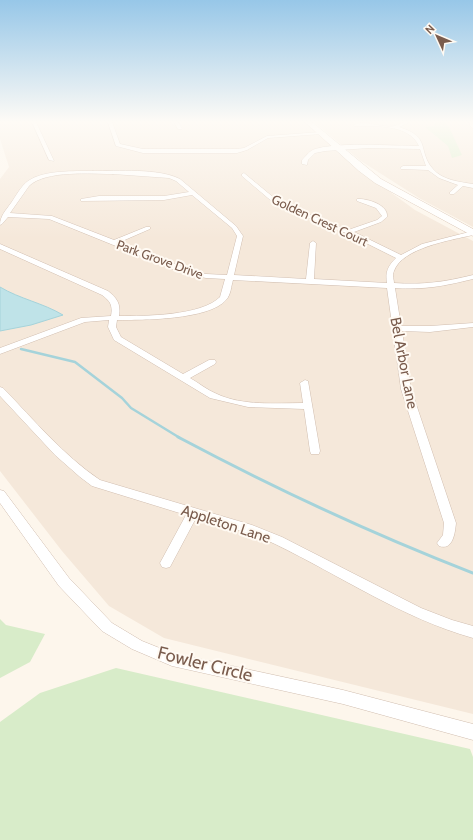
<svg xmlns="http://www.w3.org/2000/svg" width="473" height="840" font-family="Cabin,sans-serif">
<rect width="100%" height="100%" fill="#fdf6ec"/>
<g fill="#f5e8da">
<polygon points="0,122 306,122 367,175 415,210 473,241 473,714 164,638 109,606 62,551 0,471 0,179 9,167 0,139"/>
<polygon points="314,122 473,122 473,227 419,198 361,161"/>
</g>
<g fill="#d8ecc9">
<polygon points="435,122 445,122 450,129 462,155 452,158 448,146 425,127 434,126"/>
<polygon points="0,619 6,625 45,634 30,662 0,678"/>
<polygon points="116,668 470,749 473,757 473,840 0,840 0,722 40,693"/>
</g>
<path fill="#bfe3e8" stroke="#a5d3da" d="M0,287C20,299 43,303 63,315L31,325L0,331Z"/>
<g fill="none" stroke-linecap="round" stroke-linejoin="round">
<polyline stroke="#a5d3da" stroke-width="2.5" points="21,349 75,362 122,398 131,408 180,438"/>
<path stroke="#a5d3da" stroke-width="3" d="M178,437C274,488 372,534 473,573"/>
<g stroke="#d1beb0" stroke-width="1">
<g id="minor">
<polygon points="32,122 36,122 54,161 49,160"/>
<polygon points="108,122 112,122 120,144 143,149 237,149 244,148 267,136 321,132 323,133 321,134 268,138 247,150 237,153 143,153 116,146"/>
<polygon points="174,122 178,122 182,129 178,129"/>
<path d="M404,122H410L399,127C432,137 417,151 433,169C442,180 460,182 473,184V188L463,186L454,194H450V192L458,185L439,178L428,170L401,169L400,168L403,166H426L420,149L369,148L325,151L315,153L308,160L307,165L302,164V160C305,157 308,153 311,151C327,141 397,146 419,146C409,124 376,126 355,126L353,125C365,119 382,129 395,126C398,125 402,123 404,122Z"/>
<polygon points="469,122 473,122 473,128 471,127"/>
<path d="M93,171C117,171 159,168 180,179L236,226L243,236L234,275L306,279L310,243L313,241L316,243L314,279L387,283C385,272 388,266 396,258L346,233L275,204L242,176V174L244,173L279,202L348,230L377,220L382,216L376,208L357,201V199C367,198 389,205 387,217L381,222L354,232L401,255L422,244L473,231V235C451,240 402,248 394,271C392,275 394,280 394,283C424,285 444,282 473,275V279C444,286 425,290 395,288L401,326H430L473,323V327L430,332L402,331L411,389L456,523C455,533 453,551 439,546L437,543L443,535L444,523L401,389L387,288L233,280C231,286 231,295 226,300C209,320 142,320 117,320L116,327L121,337L183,374L209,360H215L216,362L215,364L190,378C199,383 207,390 217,394C243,406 275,403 303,403L300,383L305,380L308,381L320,451L319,454H311L310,451L304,409L248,407L210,398L114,340L108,327L109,320L85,322L0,354V348L81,318L111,316C113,305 110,301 102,295L0,249V244L108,291C117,298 121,304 119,316C145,316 201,316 220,297L225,279L206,278L185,274L49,219L8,217L2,224L0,225C0,216 6,210 11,203C16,196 21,186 28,181C43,170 75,171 93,171ZM113,174L169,178L176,181L189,192L164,196H99L81,199V201L164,200L192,195L232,228L237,236L227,275L206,274L190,270L120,242L150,229V227H146L114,240L52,216L10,213L29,186C46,170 91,174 113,174Z"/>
<path d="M0,387L3,388C34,420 63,455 100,480L252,525L282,537L421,608L452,620L473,626V638C402,618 341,576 275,544C250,532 222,526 196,518L170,567L166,568L162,567L160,563L186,515L92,486L80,477L55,455L0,396Z"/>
<polygon points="0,490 4,491 69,578 112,623 142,641 172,653 343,690 473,724 473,740 343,704 172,666 132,649 102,631 59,586 0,503"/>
</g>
</g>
<g stroke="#d6c0b0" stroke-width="1">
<polygon id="secondary" points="305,122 312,122 381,179 473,229 473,236 375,183 359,171"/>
</g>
<use href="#minor" fill="#fff" fill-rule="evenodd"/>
<use href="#secondary" fill="#fff" fill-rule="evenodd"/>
</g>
<linearGradient id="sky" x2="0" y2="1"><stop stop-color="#97c7e8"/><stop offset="0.51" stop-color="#fefbf6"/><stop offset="1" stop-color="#fefbf6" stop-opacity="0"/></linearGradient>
<rect width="473" height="239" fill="url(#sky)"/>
<g text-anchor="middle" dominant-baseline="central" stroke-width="4" stroke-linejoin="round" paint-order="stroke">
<g font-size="13" fill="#7a5c4d" stroke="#fffaf3">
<text transform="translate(320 220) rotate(25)">Golden Crest Court</text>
<text transform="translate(160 259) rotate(20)">Park Grove Drive</text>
</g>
<g font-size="15" fill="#7a5c4d" stroke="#fffaf3">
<text transform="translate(404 363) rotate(79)">Bel Arbor Lane</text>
<text transform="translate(226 524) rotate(18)">Appleton Lane</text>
</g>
<g font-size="18" fill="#7a5c4d" stroke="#fffaf3">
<text transform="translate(205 664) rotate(14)">Fowler Circle</text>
</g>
</g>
<g transform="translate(437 36) rotate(314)" stroke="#fffaf3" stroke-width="3" paint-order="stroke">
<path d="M0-3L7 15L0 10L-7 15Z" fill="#7a5c4d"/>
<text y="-6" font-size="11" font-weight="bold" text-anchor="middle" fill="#7a5c4d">N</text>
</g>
</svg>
